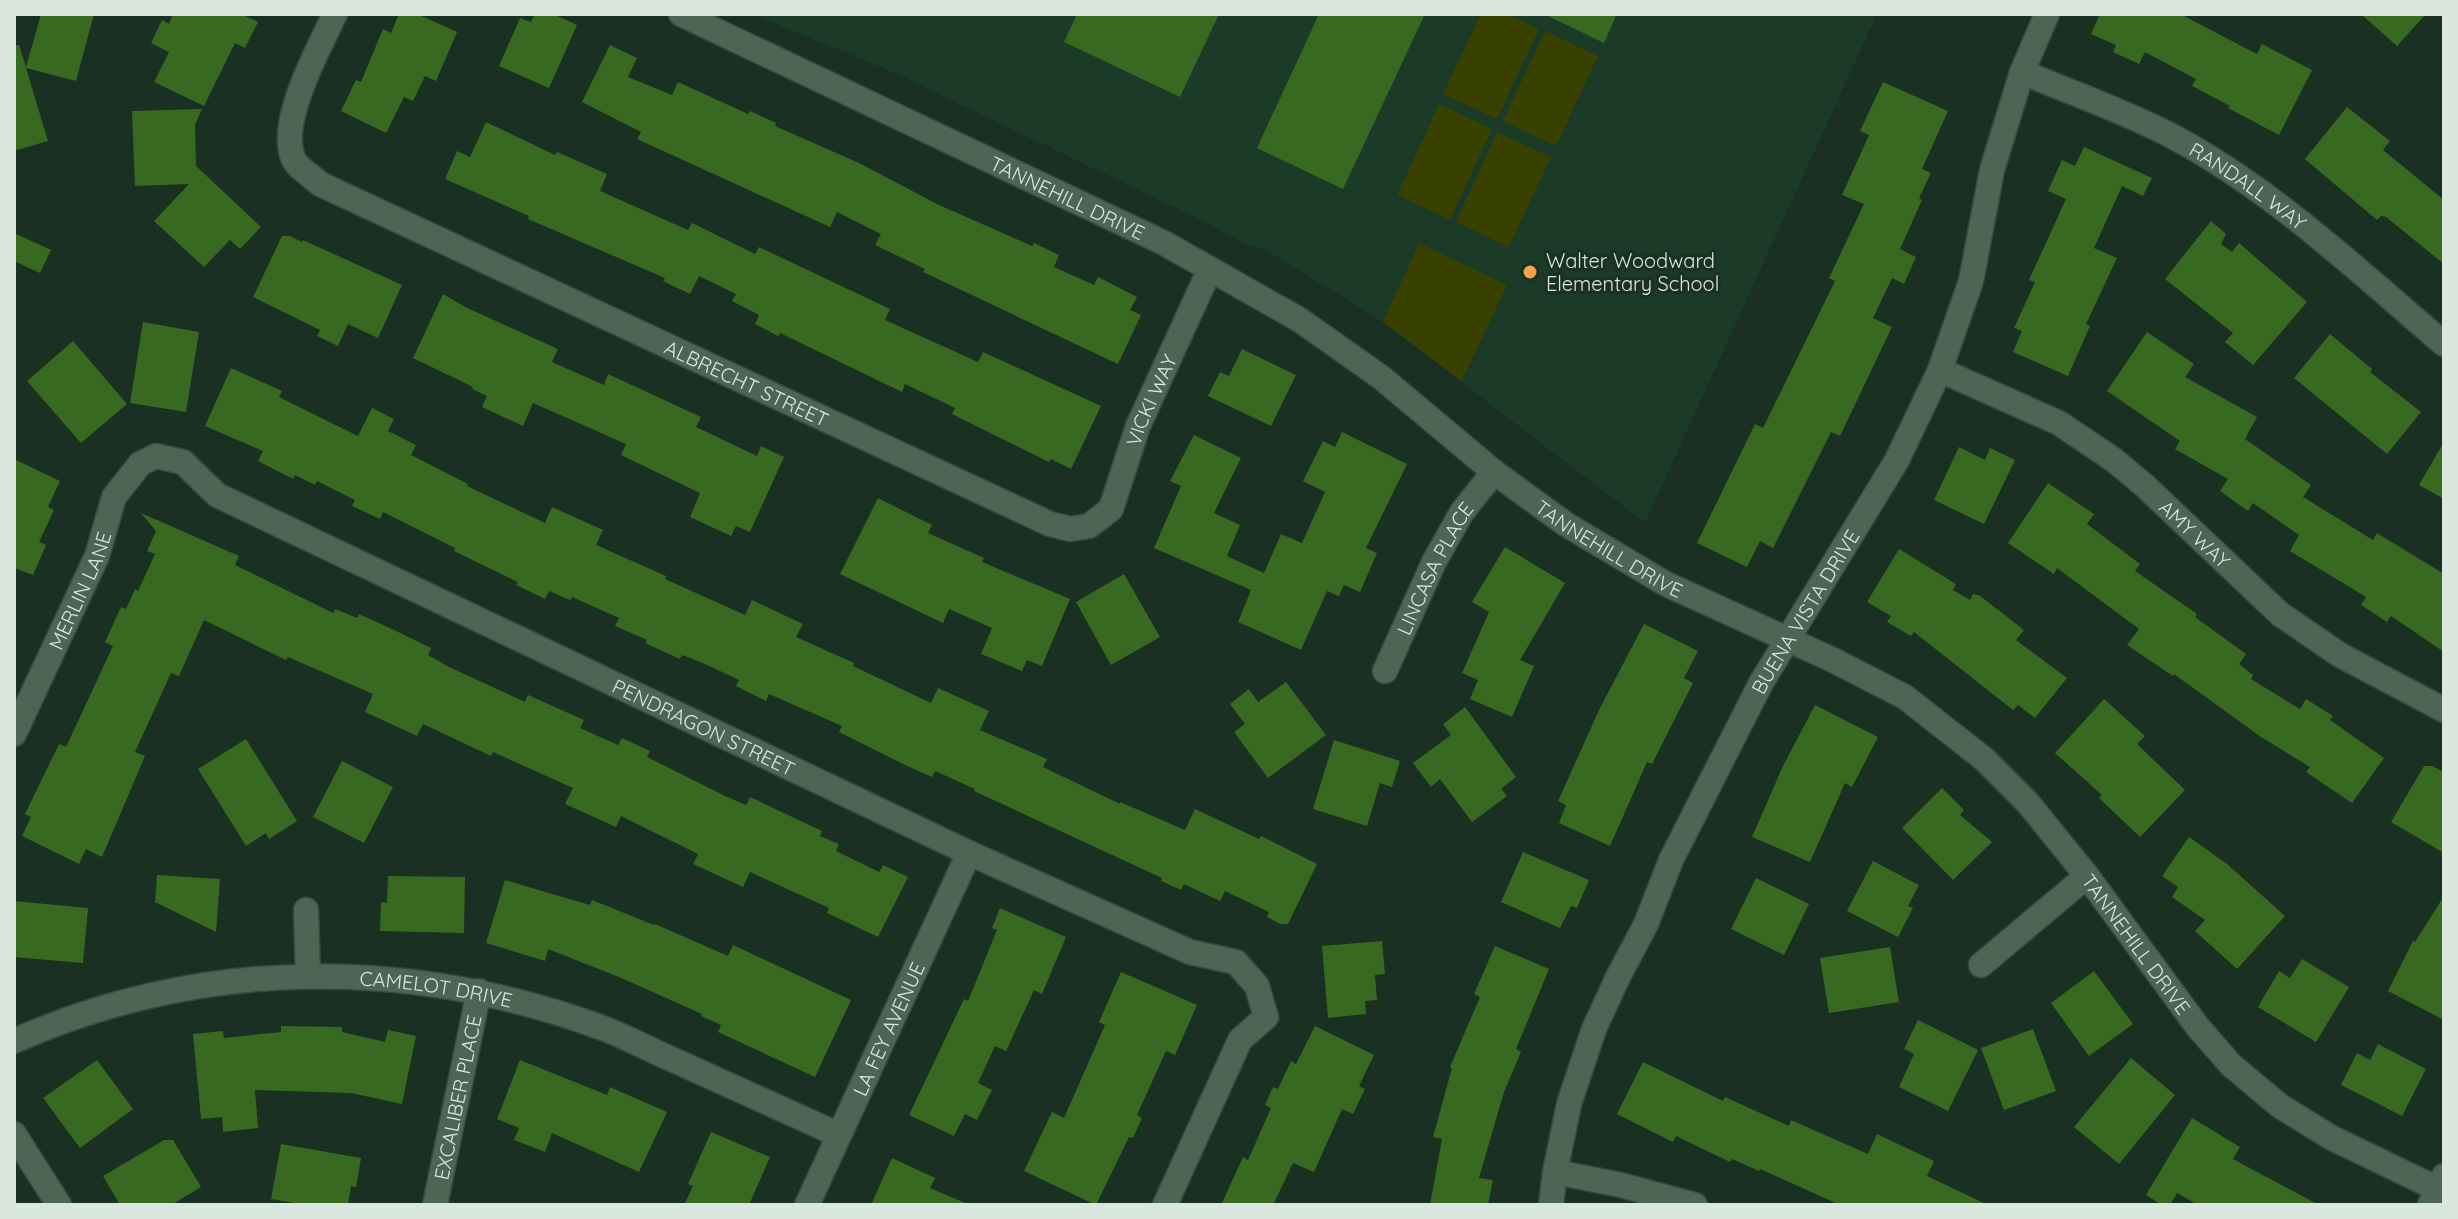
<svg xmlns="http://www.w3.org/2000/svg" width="2458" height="1219" font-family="Quicksand,sans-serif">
<rect width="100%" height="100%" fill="#193022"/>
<polygon fill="#1b3a27" points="752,14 1877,14 1645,523 1383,322 1266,250 1244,244 1207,223 895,73"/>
<g fill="#384100">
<polygon points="1481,14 1507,14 1539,29 1497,119 1443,94"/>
<polygon points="1545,31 1598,56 1556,146 1503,121"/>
<polygon points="1439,104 1492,129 1450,220 1397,195"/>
<polygon points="1497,132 1551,157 1509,247 1456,222"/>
<polygon points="1419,243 1507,285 1462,381 1383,322"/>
</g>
<g fill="#386920">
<polygon points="41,14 94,14 76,81 26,68 48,141 14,151 14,45 19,45 26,67"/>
<polygon points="173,14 241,14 258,22 245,48 235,43 204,106 154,82 169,52 151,43 162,20 169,24"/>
<polygon points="399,14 417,14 457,32 436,81 425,76 413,101 404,97 386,133 341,111 356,80 361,82 383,29 391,33"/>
<polygon points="535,14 553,14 577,25 549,88 499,66 520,18 531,22"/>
<polygon points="1077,14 1219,14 1180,97 1064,42"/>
<polygon points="1319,14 1425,14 1343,189 1257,148"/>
<polygon points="1544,14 1617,14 1604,43"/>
<polygon points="2100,14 2180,14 2257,54 2262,44 2312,70 2279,135 2228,108 2230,106 2192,86 2196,79 2145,52 2139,64 2113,52 2116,45 2091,34"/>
<polygon points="2361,14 2426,14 2397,46"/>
<polygon points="610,45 637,58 628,77 672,95 678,82 748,114 750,111 776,123 775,126 859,163 939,205 1032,246 1034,243 1059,255 1054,267 1094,285 1098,277 1137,297 1130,310 1141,315 1118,364 923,272 925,269 875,245 881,234 837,212 830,227 637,139 641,132 582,102"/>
<polygon points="1883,82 1948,111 1922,169 1931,173 1919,198 1922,200 1900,249 1916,257 1904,284 1892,278 1873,318 1892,327 1840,436 1831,432 1773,548 1760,541 1747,567 1697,543 1755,424 1763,428 1835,281 1829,278 1864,204 1842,195 1869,135 1860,131"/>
<polygon points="2347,107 2390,141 2383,150 2444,200 2444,264 2386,217 2381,216 2377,220 2305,159"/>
<polygon points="202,109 195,125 196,166 261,227 240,249 230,240 204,267 154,221 189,184 135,186 132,111"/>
<polygon points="486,122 555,155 557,152 607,174 600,191 688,230 692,223 755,254 759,247 890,309 885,320 978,362 983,352 1101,406 1071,469 1051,459 1049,462 952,414 955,408 905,384 902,392 780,333 778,336 755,324 759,315 732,301 736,294 699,276 690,294 663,281 665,278 528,219 529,216 445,179 457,151 470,157"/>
<polygon points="2084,147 2152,178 2143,196 2122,186 2094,248 2117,258 2086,324 2090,326 2068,376 2013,352 2022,331 2014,328 2035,282 2029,280 2066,199 2048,191 2062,160 2075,166"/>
<polygon points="2211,221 2226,234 2221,244 2232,252 2239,243 2307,302 2253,365 2225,342 2233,333 2165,279"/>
<polygon points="14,233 51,250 40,273 14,261"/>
<polygon points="282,236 290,236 302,242 303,240 402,285 378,338 348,324 338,346 317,336 320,330 253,297"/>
<polygon points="443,294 467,308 558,349 552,362 604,385 608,374 701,417 696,427 757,456 761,446 784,457 750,532 736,526 731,536 690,517 700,493 621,455 626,444 533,403 523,426 482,407 487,396 472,389 473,387 413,358"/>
<polygon points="143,322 199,332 186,412 130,403"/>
<polygon points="2147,332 2194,364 2185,377 2257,417 2245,439 2311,485 2303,497 2373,540 2377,533 2444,574 2444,652 2391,616 2387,622 2361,605 2366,597 2290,551 2299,535 2253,503 2248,511 2220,491 2228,479 2175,449 2180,441 2107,391"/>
<polygon points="2330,334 2372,369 2370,372 2421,412 2387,454 2294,378"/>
<polygon points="73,341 127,404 81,443 27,381"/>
<polygon points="1242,349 1296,375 1271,426 1208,396 1220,372 1229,376"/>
<polygon points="231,368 282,391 279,397 358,436 372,408 394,419 388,431 416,445 411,455 468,484 467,486 545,523 552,507 603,530 596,545 666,576 665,579 745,615 752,600 803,624 796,637 854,663 853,666 931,703 938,688 989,711 980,730 1047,759 1043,767 1120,804 1120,802 1185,830 1195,809 1259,839 1261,836 1317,864 1288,924 1280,924 1267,917 1269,912 1225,891 1220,901 1184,884 1181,890 1161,881 1162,878 974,791 975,789 935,771 932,777 903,764 839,732 842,726 769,694 766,701 736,686 739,680 703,663 682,655 680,659 645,643 647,640 615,626 619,618 572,597 570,600 549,591 545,599 516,585 518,582 454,551 455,548 383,512 380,519 352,506 355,500 317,481 315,485 295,475 293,479 258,461 263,451 205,426"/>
<polygon points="1342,432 1407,464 1366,548 1377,553 1360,592 1344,585 1339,596 1327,591 1301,650 1238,622 1251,590 1154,548 1181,486 1170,481 1194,435 1241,458 1214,513 1240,525 1227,556 1264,573 1281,534 1302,543 1325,492 1303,481 1323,441 1335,447"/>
<polygon points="2444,442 2444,499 2419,485"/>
<polygon points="1959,447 1985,460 1990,448 2015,460 1984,524 1934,500"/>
<polygon points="14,459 60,481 48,507 54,510 39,542 46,545 33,575 14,568"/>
<polygon points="2048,483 2094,514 2087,524 2140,564 2135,571 2197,614 2195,617 2246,654 2239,664 2253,675 2251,679 2300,709 2306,699 2333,716 2330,720 2384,758 2352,803 2306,772 2310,767 2261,737 2174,674 2173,676 2127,645 2139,629 2057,568 2054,574 2008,543"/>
<polygon points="878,498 932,525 928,533 984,558 982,562 1070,599 1042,666 1027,660 1022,671 981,654 992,628 949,609 943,623 840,574"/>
<polygon points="141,513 239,556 235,565 333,613 335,609 357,618 359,614 392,629 431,648 428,655 449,667 525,702 528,695 584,720 580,728 618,745 622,738 650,751 647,757 725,796 746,805 750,797 822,831 820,836 839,844 836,851 879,872 883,865 908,877 878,937 827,913 829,908 750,872 743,887 693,864 698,854 621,816 616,827 565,804 573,788 493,752 491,756 423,724 417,736 365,712 373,694 288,657 286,660 204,620 179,676 171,673 135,752 145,756 102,857 86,849 79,864 22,836 31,817 25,814 59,744 66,747 113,646 105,642 121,607 126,609 135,589 138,591 155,554 147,551 156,531"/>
<polygon points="1505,547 1565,583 1520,660 1534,666 1512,717 1470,699 1478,680 1462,673 1489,612 1472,602"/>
<polygon points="1899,549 1956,584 1953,590 1970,600 1973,594 1979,595 2024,630 2016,640 2067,678 2035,718 2018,705 2013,710 1914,632 1911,636 1887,622 1891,616 1867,602"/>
<polygon points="1124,574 1160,637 1111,665 1076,602"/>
<polygon points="1644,624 1698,651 1684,678 1693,683 1652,764 1647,762 1610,846 1559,823 1566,805 1558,801 1600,708"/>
<polygon points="1286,682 1326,735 1268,778 1234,732 1245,724 1230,704 1249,689 1258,702"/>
<polygon points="2104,699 2145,736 2137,744 2185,790 2140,837 2099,798 2102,795 2055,753"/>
<polygon points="1815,705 1878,737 1852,787 1845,783 1810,862 1752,837 1783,766"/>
<polygon points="1465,707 1516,777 1501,789 1507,796 1472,822 1440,779 1431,787 1413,763 1451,735 1443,724"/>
<polygon points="246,739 297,821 269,839 266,833 246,846 198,769"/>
<polygon points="1334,740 1400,761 1392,787 1380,783 1367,826 1313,809"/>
<polygon points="342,761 393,787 364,843 313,817"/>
<polygon points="2424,766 2432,766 2444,772 2444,853 2391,822"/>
<polygon points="1942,788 1964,810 1960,815 1992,842 1953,880 1902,828"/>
<polygon points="2189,837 2227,864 2285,916 2237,969 2195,931 2205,920 2172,897 2178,887 2162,876"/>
<polygon points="1523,852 1589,880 1577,908 1571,906 1560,928 1501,902"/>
<polygon points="1873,861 1919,885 1908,906 1913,908 1898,937 1847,911"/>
<polygon points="157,875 220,879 216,932 155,902"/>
<polygon points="388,876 465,877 464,933 380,931 381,902 387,903"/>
<polygon points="1756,878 1809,904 1784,955 1731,929"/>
<polygon points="505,880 590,905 592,900 654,925 655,924 728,956 733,945 851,1000 815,1077 718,1032 721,1025 701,1016 702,1014 619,977 548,949 545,961 486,943"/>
<polygon points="2444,896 2444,1020 2388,991 2413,941 2415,942"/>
<polygon points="14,901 88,908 83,963 14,957"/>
<polygon points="1000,908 1066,937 1042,994 1034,990 1006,1051 995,1046 978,1083 992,1090 977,1120 965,1114 954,1136 909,1115 964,999 968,1001 997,930 992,928"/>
<polygon points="1382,941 1385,974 1375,975 1377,1000 1365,1001 1366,1014 1328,1018 1322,946"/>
<polygon points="1495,946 1549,969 1516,1049 1521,1052 1504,1092 1479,1178 1493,1180 1488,1205 1430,1205 1442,1139 1433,1137 1452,1068 1450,1067 1480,997 1474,994"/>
<polygon points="1890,947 1899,1002 1829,1013 1820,958"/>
<polygon points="2302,959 2349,987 2316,1042 2258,1007 2279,971 2290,978"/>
<polygon points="2094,971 2133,1024 2089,1056 2051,1003"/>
<polygon points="1121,972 1197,1005 1175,1055 1166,1051 1137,1115 1142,1118 1133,1138 1129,1137 1096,1205 1024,1171 1052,1112 1064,1118 1105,1025 1099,1022"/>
<polygon points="1918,1020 1978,1050 1948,1111 1899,1087 1914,1054 1904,1049"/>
<polygon points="281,1026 342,1027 342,1032 385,1042 388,1030 416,1036 402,1104 351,1093 255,1090 258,1128 223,1132 222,1117 201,1119 193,1034 223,1031 224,1038 281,1032"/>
<polygon points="1315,1026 1374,1055 1359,1086 1365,1089 1353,1114 1342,1109 1314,1172 1293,1163 1273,1205 1221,1205 1243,1157 1248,1160 1271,1108 1265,1105 1273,1087 1278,1089 1291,1061 1296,1064"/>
<polygon points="2033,1029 2056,1091 2004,1110 1981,1048"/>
<polygon points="2378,1044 2426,1069 2402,1116 2341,1085 2357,1053 2370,1060"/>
<polygon points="2131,1058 2175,1095 2119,1164 2074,1127"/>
<polygon points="97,1060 133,1109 80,1148 43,1098"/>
<polygon points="520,1060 607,1095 610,1087 667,1112 639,1172 552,1133 545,1152 514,1140 519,1128 497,1119"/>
<polygon points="1643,1062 1723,1101 1725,1097 1789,1126 1791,1120 1868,1154 1877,1134 1934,1161 1927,1176 1988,1205 1840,1205 1760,1169 1759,1171 1732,1159 1730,1162 1676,1136 1673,1142 1617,1114"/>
<polygon points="2192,1118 2240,1147 2233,1159 2319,1205 2198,1205 2177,1193 2170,1205 2162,1205 2146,1195"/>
<polygon points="711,1132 770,1157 749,1205 684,1205 693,1186 688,1184"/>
<polygon points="164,1140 173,1140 201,1187 171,1205 120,1205 103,1176"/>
<polygon points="281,1144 361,1158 356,1187 351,1186 348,1205 306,1205 271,1199"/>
<polygon points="892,1158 935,1178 930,1188 970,1205 871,1205"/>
</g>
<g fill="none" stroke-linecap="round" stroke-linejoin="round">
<g stroke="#364a3e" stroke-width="27">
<g id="minor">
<path id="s1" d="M335,14C319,48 278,121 293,158C297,168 312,176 320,184L1050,524L1070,529L1089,526L1111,509L1138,426L1210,269"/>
<path id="s2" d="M2022,72C2070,92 2121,110 2168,134C2270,187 2357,270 2444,344"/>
<path id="s3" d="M1940,370L2059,423L2114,460L2145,486L2280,614L2340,655L2444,710"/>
<path id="s4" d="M1385,671L1434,562L1462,512L1494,472"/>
<path id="s5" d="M14,734L97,556L114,497L140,464L156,456L183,462L217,495L969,853L1190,952L1236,962L1257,986L1266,1017L1240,1040L1165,1205"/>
<polyline points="306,910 308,976"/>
<polyline points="1981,965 2087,876"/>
<path id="s6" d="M14,1041C202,958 408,957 600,1027C627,1037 652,1051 678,1062C732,1086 785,1111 839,1135"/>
<polyline points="14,1134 59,1205"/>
<polyline points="1555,1172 1621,1185 1695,1205"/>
<path id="s7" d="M435,1205L479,991"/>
<path id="s8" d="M807,1205L969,853"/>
<polyline points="2430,1205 2444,1176"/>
</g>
</g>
<g stroke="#364a3e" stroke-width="27">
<g id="tertiary">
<path id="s9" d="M681,14L1164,243L1300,320L1382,378L1494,472L1567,525L1666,584L1833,660L1905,697L1984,759L2028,803L2087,876L2197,1026L2231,1065L2280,1106L2332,1138L2444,1192"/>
<path id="s10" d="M1551,1205L1555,1172L1569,1104L1594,1029L1618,977L1646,924L1671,860L1761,683L1897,460L1940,370L1971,281L1992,170L2022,72L2047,14"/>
</g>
</g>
<use href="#minor" stroke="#4d6555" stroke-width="24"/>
<use href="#tertiary" stroke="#4d6555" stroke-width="24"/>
</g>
<circle fill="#f8a14b" stroke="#193022" stroke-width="3" cx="1530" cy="272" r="8"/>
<g text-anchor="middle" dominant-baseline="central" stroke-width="6" stroke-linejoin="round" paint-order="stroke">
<g font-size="20" fill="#d9e7de" stroke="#193022">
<text stroke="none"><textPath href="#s2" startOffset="254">RANDALL WAY</textPath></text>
<text stroke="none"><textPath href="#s9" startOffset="428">TANNEHILL DRIVE</textPath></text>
<text stroke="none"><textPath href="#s1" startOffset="662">ALBRECHT STREET</textPath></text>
<text stroke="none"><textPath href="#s1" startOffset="1180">VICKI WAY</textPath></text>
<text stroke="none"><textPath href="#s3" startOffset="306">AMY WAY</textPath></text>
<text stroke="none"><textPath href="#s9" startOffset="1076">TANNEHILL DRIVE</textPath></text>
<text stroke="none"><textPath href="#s4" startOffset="114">LINCASA PLACE</textPath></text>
<text stroke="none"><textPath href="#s5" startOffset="158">MERLIN LANE</textPath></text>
<text stroke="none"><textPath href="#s10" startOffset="650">BUENA VISTA DRIVE</textPath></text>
<text stroke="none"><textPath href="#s5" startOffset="932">PENDRAGON STREET</textPath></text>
<text stroke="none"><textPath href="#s9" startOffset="1748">TANNEHILL DRIVE</textPath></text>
<text stroke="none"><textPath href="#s6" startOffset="432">CAMELOT DRIVE</textPath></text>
<text stroke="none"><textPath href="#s8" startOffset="194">LA FEY AVENUE</textPath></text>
<text stroke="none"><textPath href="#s7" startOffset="110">EXCALIBER PLACE</textPath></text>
</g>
<g font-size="20" fill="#d9e7de" stroke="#193022" text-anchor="start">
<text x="1546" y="260">Walter Woodward<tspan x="1546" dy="23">Elementary School</tspan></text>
</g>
</g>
<rect width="2458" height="1219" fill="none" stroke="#d9e7de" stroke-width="32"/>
</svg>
